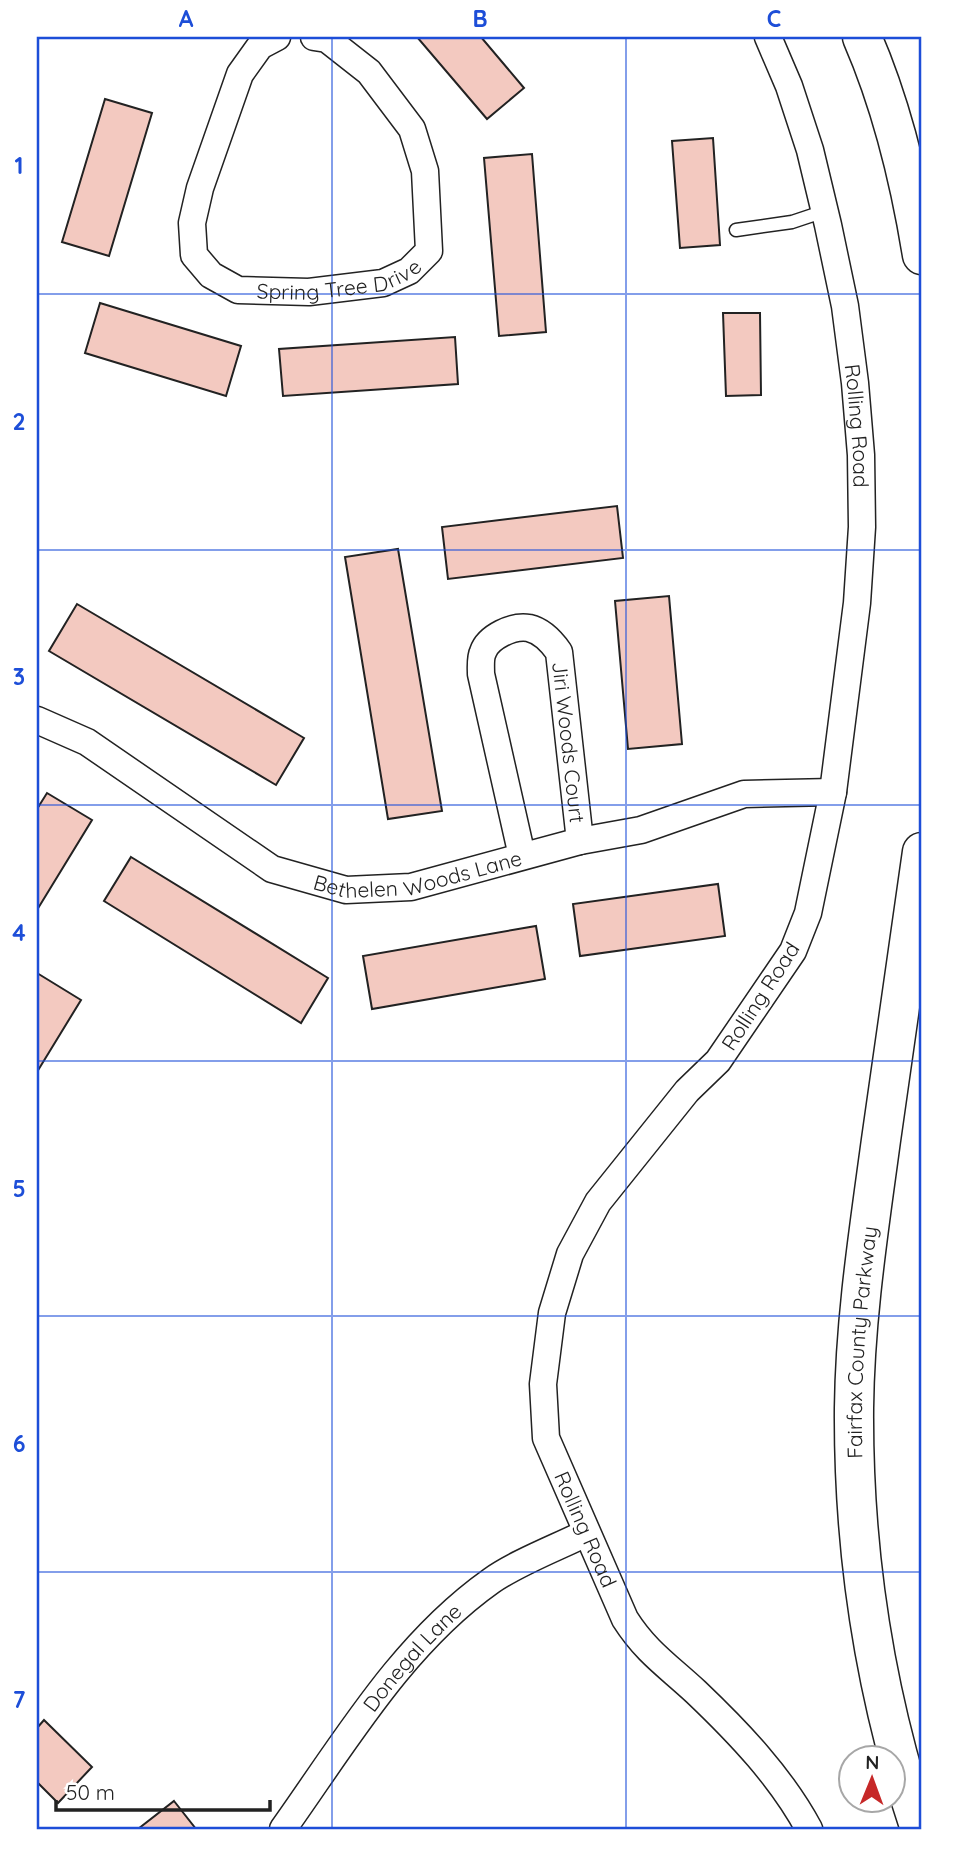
<svg xmlns="http://www.w3.org/2000/svg" width="959" height="1866" font-family="Quicksand,sans-serif">
<rect width="100%" height="100%" fill="#fff"/>
<g fill="#f3c9c0" stroke="#222" stroke-width="2">
<polygon points="417,37 481,37 524,88 487,119"/>
<polygon points="105,99 152,113 109,256 62,242"/>
<polygon points="713,138 720,245 680,248 672,141"/>
<polygon points="532,154 546,332 499,336 484,158"/>
<polygon points="100,303 241,346 226,396 85,353"/>
<polygon points="723,313 760,313 761,395 726,396"/>
<polygon points="455,337 458,384 283,396 279,349"/>
<polygon points="617,506 623,558 448,579 442,527"/>
<polygon points="398,549 442,811 388,819 345,557"/>
<polygon points="669,596 682,744 628,749 615,601"/>
<polygon points="77,604 304,738 276,785 49,651"/>
<polygon points="47,793 92,820 37,910 37,809"/>
<polygon points="131,857 328,978 301,1023 104,901"/>
<polygon points="718,884 725,936 580,956 573,904"/>
<polygon points="536,926 545,979 372,1009 363,956"/>
<polygon points="37,973 81,1000 37,1072"/>
<polygon points="44,1720 92,1767 58,1803 37,1782 37,1728"/>
<polygon points="174,1801 196,1829 138,1829"/>
</g>
<g fill="none" stroke-linecap="round" stroke-linejoin="round">
<g stroke="#222" stroke-width="15">
<polyline id="lane" points="736,230 792,222 825,211"/>
</g>
<g stroke="#222" stroke-width="29">
<g id="street">
<path id="s1" d="M277,37L260,46L240,74L200,188L192,223L194,255L211,275L238,290L309,292L383,283L409,271L429,251L425,171L412,129L369,72L327,39L314,37"/>
<path id="s2" d="M768,37L789,86L810,150L828,225L845,306L855,383L861,455L862,527L857,603L833,792L808,913L793,951L718,1061L687,1091L598,1202L570,1254L552,1313L543,1384L546,1438L625,1619C646,1652 668,1666 696,1692C739,1733 781,1777 809,1829"/>
<path id="s3" d="M37,720L87,742L272,869L346,890L411,887L580,841L641,830L744,794L833,792"/>
<path id="s4" d="M522,856L481,674C481,668 480,658 483,652C488,637 513,625 529,628C542,631 552,642 559,652L580,841"/>
<path id="s5" d="M283,1829C345,1742 402,1644 491,1581C516,1563 558,1547 586,1533"/>
</g>
</g>
<g stroke="#222" stroke-width="41">
<g id="highway">
<path d="M862,37C892,106 910,181 922,255"/>
<path id="s6" d="M920,1829C875,1694 853,1550 854,1408C855,1318 869,1229 881,1140C895,1044 909,948 922,852"/>
</g>
</g>
<use href="#lane" stroke="#fff" stroke-width="12"/>
<use href="#street" stroke="#fff" stroke-width="26"/>
<use href="#highway" stroke="#fff" stroke-width="38"/>
</g>
<path fill="none" stroke="#1d4ed8" stroke-width="2" stroke-opacity="0.55" d="M332,37V1829M626,37V1829M37,294H922M37,550H922M37,805H922M37,1061H922M37,1316H922M37,1572H922"/>
<g text-anchor="middle" dominant-baseline="central" stroke-width="5" stroke-linejoin="round" paint-order="stroke">
<g font-size="21" fill="#222" stroke="#fff">
<text stroke="none"><textPath href="#s1" startOffset="402">Spring Tree Drive</textPath></text>
<text stroke="none"><textPath href="#s2" startOffset="401">Rolling Road</textPath></text>
<text stroke="none"><textPath href="#s4" startOffset="394">Jiri Woods Court</textPath></text>
<text stroke="none"><textPath href="#s3" startOffset="429">Bethelen Woods Lane</textPath></text>
<text transform="translate(760 996) rotate(-57)">Rolling Road</text>
<text stroke="none"><textPath href="#s6" startOffset="494">Fairfax County Parkway</textPath></text>
<text stroke="none"><textPath href="#s2" startOffset="1598">Rolling Road</textPath></text>
<text stroke="none"><textPath href="#s5" startOffset="215">Donegal Lane</textPath></text>
</g>
</g>
<rect width="959" height="1866" fill="none" stroke="#ffffff" stroke-width="77"/>
<g transform="translate(872 1779) rotate(1)"><circle r="33" fill="#ffffff" stroke="#a7a7a7" stroke-width="2"/>
<path d="M0-5L12 26L0 18L-12 26Z" fill="#c62828"/>
<text y="-10" font-size="19" font-weight="bold" text-anchor="middle" fill="#222222">N</text>
</g>
<path d="M56 1800v10h214v-10" fill="none" stroke="#222222" stroke-width="3.5"/>
<text x="66" y="1800" font-size="21" fill="#222222" stroke="#ffffff" stroke-width="5" paint-order="stroke">50 m</text>
<rect x="38" y="38" width="882" height="1790" fill="none" stroke="#1d4ed8" stroke-width="2.5"/>
<g font-size="23" text-anchor="middle" font-weight="bold" fill="#1d4ed8">
<text x="186" y="27">A</text>
<text x="480" y="27">B</text>
<text x="774" y="27">C</text>
<text x="19" y="174">1</text>
<text x="19" y="430">2</text>
<text x="19" y="685">3</text>
<text x="19" y="941">4</text>
<text x="19" y="1197">5</text>
<text x="19" y="1452">6</text>
<text x="19" y="1708">7</text>
</g>
</svg>
